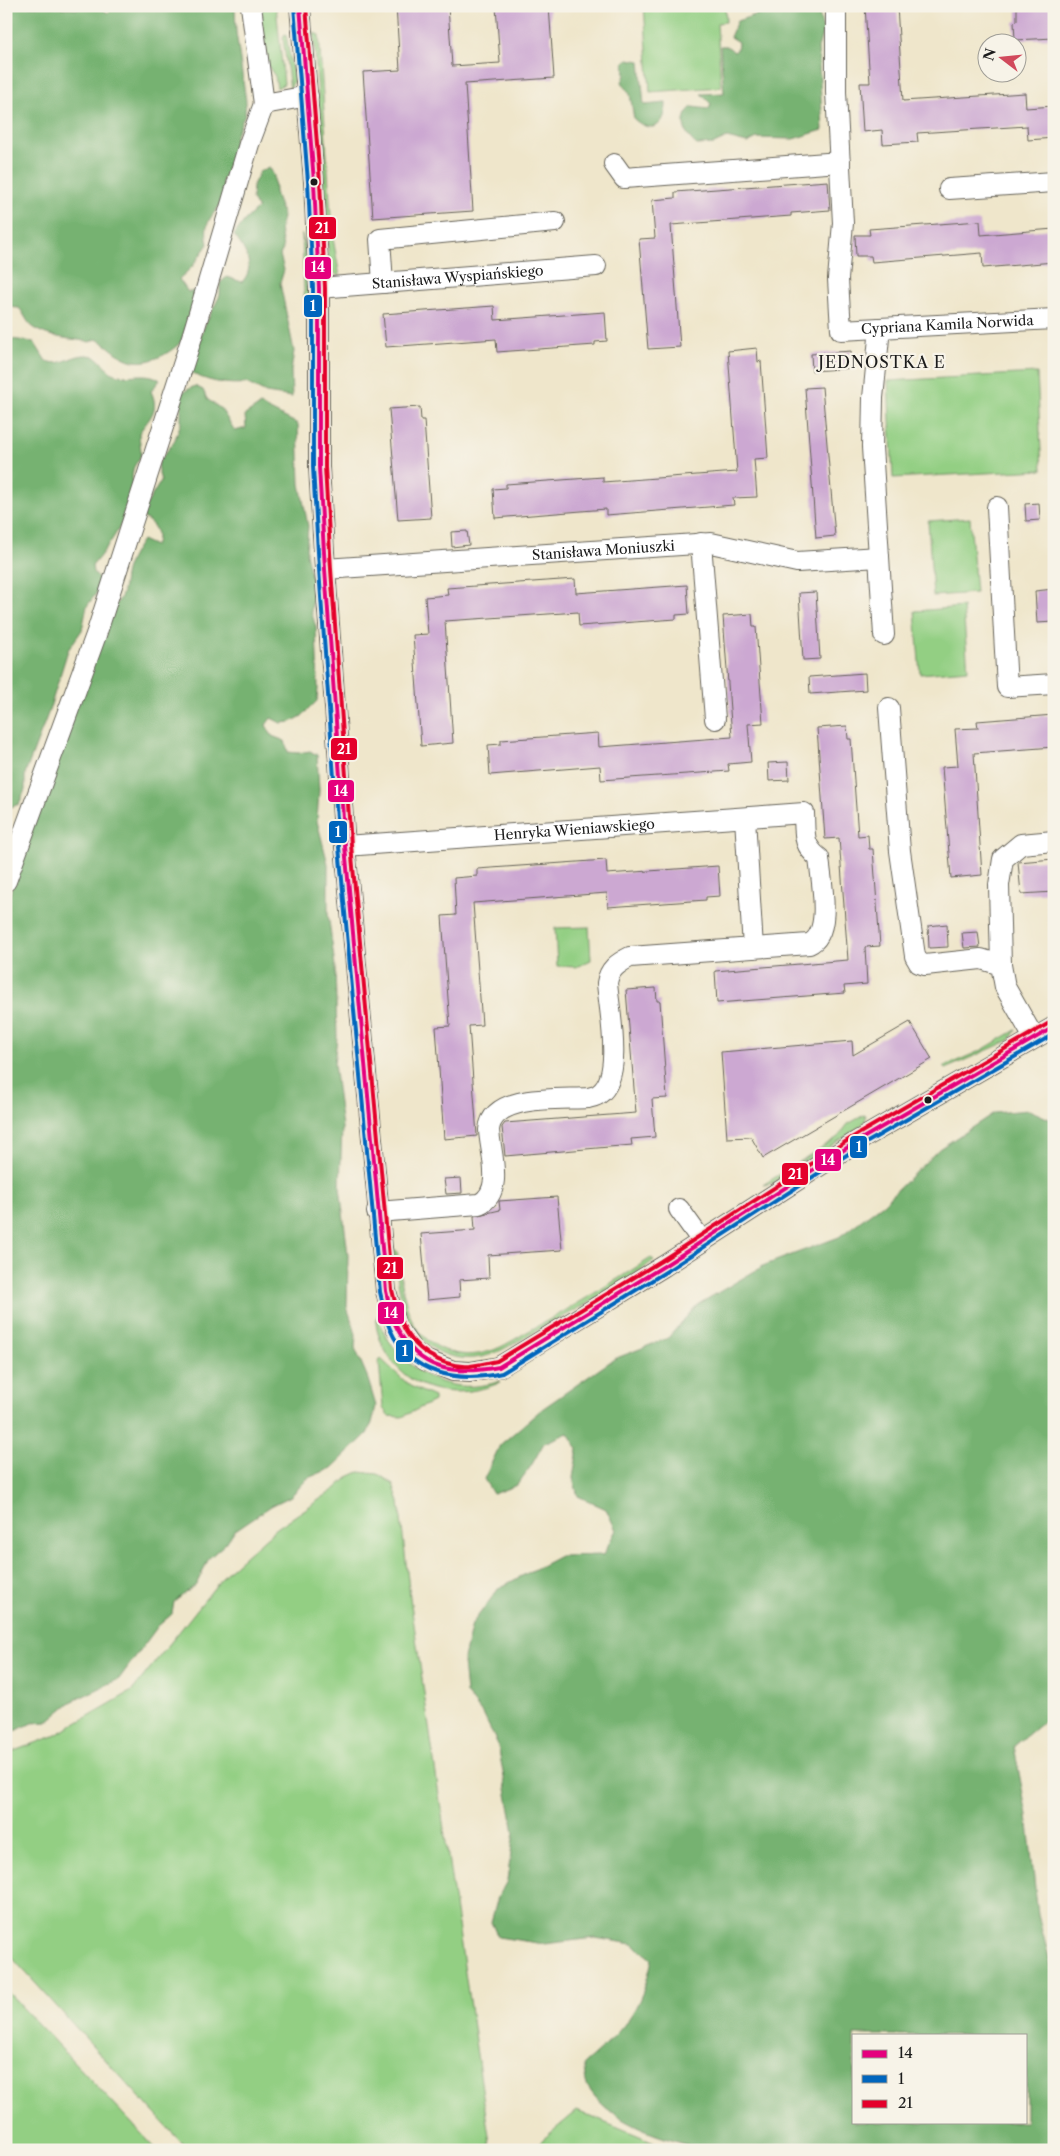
<svg xmlns="http://www.w3.org/2000/svg" width="1060" height="2156" font-family="'Libre Caslon Text',serif">
<rect width="100%" height="100%" fill="#f7f3e8"/>
<filter id="ink" filterUnits="userSpaceOnUse"><feTurbulence type="fractalNoise" baseFrequency=".02" numOctaves="2"/><feDisplacementMap in="SourceGraphic" scale="10" xChannelSelector="R" yChannelSelector="G"/><feConvolveMatrix kernelMatrix="1 2 1 2 8 2 1 2 1" color-interpolation-filters="sRGB"/></filter>
<filter id="wash" filterUnits="userSpaceOnUse"><feTurbulence type="fractalNoise" baseFrequency=".0096" numOctaves="4" result="noise"/><feDisplacementMap in="SourceGraphic" scale="20" xChannelSelector="R" yChannelSelector="G"/><feGaussianBlur stdDeviation="1.12" result="paint"/><feColorMatrix in="noise" values="0 0 0 0 0 0 0 0 0 0 0 0 0 0 0 0 0 1.4 0 .05"/><feComposite in="paint" operator="in"/></filter>
<g filter="url(#wash)">
<rect width="100%" height="100%" fill="#efe6cb"/>
<g fill="#93cf83" stroke="#587650">
<polygon points="258,6 276,6 284,84 277,88 275,76 268,66"/>
<polygon points="644,6 725,6 726,22 717,23 721,87 650,92"/>
<polygon points="314,33 319,35 332,233 340,277 333,272 329,264"/>
<polygon points="284,35 286,35 294,80 290,89 283,38"/>
<polygon points="302,234 308,260 310,319 305,316"/>
<polygon points="1037,373 1042,470 893,478 888,381"/>
<polygon points="970,518 976,593 933,596 928,521"/>
<polygon points="963,607 968,670 920,674 915,611"/>
<polygon points="589,927 591,960 576,967 557,966 555,928"/>
<polygon points="1016,1030 1010,1040 945,1069 943,1067 982,1050"/>
<polygon points="864,1115 866,1116 865,1122 854,1131 773,1183 763,1185 838,1137 848,1124"/>
<path d="M393,1249L397,1251C401,1272 402,1298 411,1318C423,1345 454,1360 483,1353C499,1350 513,1340 527,1332C570,1309 610,1284 651,1258L654,1260C617,1290 571,1312 529,1335C514,1343 498,1354 481,1357C455,1362 429,1352 414,1330C399,1308 398,1275 393,1249Z"/>
<path d="M377,1316C395,1367 446,1400 500,1381L499,1383C456,1401 405,1393 383,1346C379,1337 374,1325 377,1316Z"/>
<polygon points="381,1359 410,1386 434,1397 434,1401 402,1417 388,1416 383,1407 379,1361"/>
<polygon points="359,1472 378,1474 393,1484 399,1502 410,1597 491,2150 188,2150 6,1951 6,1754 54,1736 132,1691 226,1573 277,1528 335,1489 348,1477"/>
<polygon points="6,1990 157,2150 6,2150"/>
<polygon points="577,2111 671,2150 536,2150 535,2146"/>
</g>
<g fill="#76b271" stroke="#496746" fill-rule="evenodd">
<path d="M6,6H46L76,9L82,6H98L108,13L114,6H235L236,32L246,101L245,114L235,137L232,170L225,175L222,182L226,194C216,217 202,216 208,244L192,267L179,279L188,292L199,291L181,342C168,355 144,368 125,358C114,353 108,344 96,339L90,342C72,338 48,339 33,327C27,323 24,313 19,308L6,307Z"/>
<path d="M761,6H779L788,14L810,6L818,9L823,30L818,48L823,130L793,139L757,138L747,143L727,138L714,144L697,145C684,135 678,118 692,107L709,109L711,104L701,94L724,93L720,46H727L734,52L737,50L738,42L730,37L737,21L758,14Z"/>
<path d="M628,59L640,61L644,105L666,103C666,126 652,135 634,119L630,94L622,82L625,75L624,62Z"/>
<path d="M270,168L274,176L275,192L283,217L280,229L283,249L280,255L284,270L280,283L294,351L291,371L292,397L266,393L246,383C231,386 201,381 190,371L203,329L220,295V283L227,277L242,282C257,266 244,249 234,235L245,220L258,208L252,200L253,185L260,171Z"/>
<path d="M11,339L34,342L46,361C63,367 70,355 87,355C102,355 103,370 115,374C129,379 147,370 160,380L151,391C160,411 150,417 139,433C139,440 141,447 141,453C141,459 134,464 133,470C131,480 134,491 131,501C123,526 108,547 92,566L93,572L103,584L87,606L82,630L68,650L49,711L25,774V790L19,804L6,809V344Z"/>
<path d="M195,386L203,390L207,399L221,409L235,431L246,428L245,415L260,405L298,424L300,484L308,526L306,553L314,590L311,611L316,627L318,688L317,701L302,716L291,722L281,723L271,718L266,725L272,736L285,741L288,752L298,753L310,751L317,755L319,790L317,821L328,864V913L335,966L337,1037L334,1064L342,1127L340,1187L348,1255L347,1307L356,1334L355,1348L367,1376L376,1406L372,1423L367,1434L332,1468L308,1478L291,1496L271,1506L234,1531L226,1543L209,1558L196,1585L174,1602L172,1614L158,1626L119,1679L71,1702L47,1722L32,1723L6,1735V910L15,875L110,609C127,596 122,588 126,571C129,560 136,549 142,540L155,546C160,533 155,525 144,518L143,510L161,481L158,470L159,461L174,442L181,423V393Z"/>
<path d="M1029,1110L1054,1121V1713L1014,1746L1027,1815L1038,1915L1054,1977V2150H705C666,2139 611,2125 588,2087C585,2082 585,2072 583,2065C623,2030 641,2013 652,1959L633,1944L595,1938L544,1944L498,1937L491,1922L498,1897L507,1881L514,1832L498,1745L484,1716L466,1693L463,1662L472,1624L499,1588L560,1556L603,1555L616,1530L606,1509L578,1496L573,1478L578,1449L568,1433L544,1443L531,1466L517,1485L493,1494L484,1479L500,1445L542,1409L614,1359L668,1338L697,1305L765,1265L839,1237L883,1204L939,1149L994,1113ZM854,2035H1026V2122H854Z"/>
</g>
<g id="blocks">
<g fill="#cca8d2">
<polygon points="396,6 448,6 452,66 500,63 496,6 549,6 554,78 465,84 473,211 373,218 363,72 400,70"/>
<polygon points="865,6 897,6 903,101 1025,93 1026,108 1054,106 1054,138 1028,140 1027,126 917,133 918,142 883,144 882,130 863,132 860,83 870,83"/>
<polygon points="1017,6 1054,6 1054,38 1015,40 1014,22 1017,21"/>
<polygon points="828,181 830,210 791,213 791,216 671,225 680,347 648,349 639,239 655,238 652,200 675,198 675,192"/>
<polygon points="980,221 981,235 1054,229 1054,262 983,268 982,253 872,262 871,256 856,256 855,235 870,235 869,229"/>
<polygon points="494,306 495,320 605,312 607,341 595,342 595,345 497,352 496,339 386,347 383,314"/>
<polygon points="757,348 758,362 761,361 768,458 754,459 757,497 733,498 734,505 606,515 606,509 495,518 493,489 506,488 506,484 603,477 603,482 737,472 728,351"/>
<polygon points="851,351 853,368 812,371 811,354"/>
<polygon points="822,387 835,536 816,538 805,388"/>
<polygon points="420,407 421,420 424,420 431,518 398,520 389,409"/>
<polygon points="1039,503 1040,520 1026,521 1025,504"/>
<polygon points="467,531 469,545 452,547 451,532"/>
<polygon points="575,579 576,593 687,585 689,614 676,615 676,619 579,626 578,612 445,621 453,743 421,746 413,635 428,634 425,597 448,595 447,588"/>
<polygon points="1054,589 1054,622 1037,623 1035,591"/>
<polygon points="816,592 820,659 803,660 799,593"/>
<polygon points="752,614 753,627 756,627 763,723 748,724 751,762 728,764 729,771 601,780 600,766 490,775 488,745 501,744 501,740 598,733 599,747 732,737 723,616"/>
<polygon points="865,673 866,690 810,694 809,677"/>
<polygon points="1054,715 1054,747 974,753 982,875 951,878 942,767 958,766 955,729 978,728 977,721"/>
<polygon points="847,726 848,739 851,739 858,836 868,835 869,849 873,849 880,946 865,947 867,984 844,986 845,993 717,1003 715,971 848,960 839,838 825,839 817,728"/>
<polygon points="788,762 789,780 769,781 768,763"/>
<polygon points="1054,859 1054,892 1021,894 1018,862"/>
<polygon points="606,860 607,874 718,866 720,896 706,897 706,900 608,907 607,893 473,903 482,1025 469,1026 477,1136 444,1139 436,1027 450,1026 442,916 456,915 454,878 477,876 477,869"/>
<polygon points="947,924 948,947 929,948 928,926"/>
<polygon points="978,932 980,947 964,948 962,933"/>
<polygon points="656,988 657,1001 660,1001 667,1098 652,1099 655,1137 631,1139 632,1145 505,1156 502,1127 505,1123 636,1113 626,990"/>
<polygon points="910,1022 932,1059 763,1158 751,1137 727,1138 721,1052 852,1041 853,1055"/>
<polygon points="461,1178 462,1193 446,1194 444,1179"/>
<polygon points="557,1197 562,1250 488,1255 489,1278 459,1280 460,1297 427,1300 421,1234 475,1230 474,1216 500,1210 499,1201"/>
</g>
</g>
</g>
<g filter="url(#ink)">
<use href="#blocks" fill-opacity="0" stroke="#666359" stroke-width="1"/>
<g fill="none" stroke-linecap="round" stroke-linejoin="round">
<g stroke="#666359" stroke-width="22">
<g id="minor">
<polyline points="251,6 264,104 308,96"/>
<polyline points="300,6 314,182 319,288 319,467 325,569 345,846 386,1291 396,1327 413,1351 425,1360 453,1371 470,1372 499,1367 664,1266 856,1142 1054,1027"/>
<path id="s1" d="M836,6V92L843,223L838,279L841,330L1054,319"/>
<polyline points="614,164 624,178 840,162"/>
<polyline points="949,189 1054,182"/>
<polyline points="383,283 380,239 555,222"/>
<path id="s2" d="M319,288L596,266"/>
<polyline points="880,328 873,398 872,447 884,635"/>
<polyline points="997,507 1007,687 1054,684"/>
<polyline points="701,543 715,719"/>
<path id="s3" d="M325,569L711,543L797,562L879,557"/>
<polyline points="889,708 900,851 915,956 919,963 925,965 981,959 1001,965 1005,987 1034,1038"/>
<polyline points="745,818 753,948"/>
<path id="s4" d="M345,846L804,813C805,833 802,845 819,858C821,880 833,934 809,944L630,957C618,963 609,969 607,983C609,1009 624,1077 599,1094C597,1096 592,1097 588,1098C561,1100 492,1093 489,1130C490,1152 505,1192 479,1204L377,1212"/>
<polyline points="6,881 96,635 192,337 249,144 264,104"/>
<polyline points="1001,965 999,885 1003,859 1021,844 1054,841"/>
<polyline points="679,1209 702,1241"/>
</g>
</g>
<use href="#minor" stroke="#fff" stroke-width="20"/>
<g stroke="#f7f3e8" stroke-width="8">
<path id="bus-1" d="M300,6L314,182L319,288V467L325,569L345,846L386,1291C389,1303 391,1318 397,1328C420,1372 455,1375 499,1367L664,1266L856,1142L1054,1027"/>
</g>
<g stroke="#f7f3e8" stroke-width="8">
<path id="bus-2" d="M294,6L308,182L313,288V467L319,569L339,847L380,1292C383,1304 385,1318 390,1329C410,1375 458,1383 502,1373L667,1271L859,1147L1054,1034"/>
</g>
<g stroke="#f7f3e8" stroke-width="8">
<path id="bus-3" d="M306,6L320,182L325,288V467L331,569L351,845L392,1290C395,1301 397,1313 402,1323C412,1349 442,1368 470,1366C479,1365 488,1363 497,1361L661,1261L853,1137L1051,1022"/>
</g>
<use href="#bus-1" stroke="#e5007d" stroke-width="4"/>
<use href="#bus-2" stroke="#0065bd" stroke-width="4"/>
<use href="#bus-3" stroke="#e4002b" stroke-width="4"/>
</g>
</g>
<g fill="#1c1c1c" stroke="#f7f3e8" stroke-width="2">
<circle cx="314" cy="182" r="4.5"/>
<circle cx="928" cy="1100" r="4.5"/>
</g>
<g text-anchor="middle" dominant-baseline="central" stroke-width="4.5" stroke-linejoin="round" paint-order="stroke">
<g font-size="14" fill="#1c1c1c" stroke="#f7f3e8">
<text stroke="none"><textPath href="#s2" startOffset="139">Stanisława Wyspiańskiego</textPath></text>
<text stroke="none"><textPath href="#s1" startOffset="431">Cypriana Kamila Norwida</textPath></text>
<text stroke="none"><textPath href="#s3" startOffset="279">Stanisława Moniuszki</textPath></text>
<text stroke="none"><textPath href="#s4" startOffset="230">Henryka Wieniawskiego</textPath></text>
</g>
<g font-size="16" letter-spacing="1" fill="#1c1c1c" stroke="#f7f3e8">
<text x="882" y="362">JEDNOSTKA E</text>
</g>
</g>
<g stroke="#f7f3e8" stroke-width="2">
<rect x="308" y="216" width="29" height="24" rx="5" fill="#e4002b"/>
<rect x="304" y="256" width="28" height="24" rx="5" fill="#e5007d"/>
<rect x="303" y="294" width="20" height="24" rx="5" fill="#0065bd"/>
<rect x="330" y="737" width="28" height="24" rx="5" fill="#e4002b"/>
<rect x="327" y="779" width="28" height="24" rx="5" fill="#e5007d"/>
<rect x="328" y="820" width="20" height="24" rx="5" fill="#0065bd"/>
<rect x="849" y="1135" width="19" height="24" rx="5" fill="#0065bd"/>
<rect x="814" y="1148" width="28" height="24" rx="5" fill="#e5007d"/>
<rect x="781" y="1162" width="28" height="24" rx="5" fill="#e4002b"/>
<rect x="376" y="1256" width="28" height="24" rx="5" fill="#e4002b"/>
<rect x="377" y="1301" width="28" height="24" rx="5" fill="#e5007d"/>
<rect x="395" y="1339" width="19" height="24" rx="5" fill="#0065bd"/>
</g>
<g font-size="14" text-anchor="middle" font-weight="bold" fill="#fff">
<text x="322" y="233">21</text>
<text x="318" y="272">14</text>
<text x="313" y="311">1</text>
<text x="344" y="754">21</text>
<text x="341" y="796">14</text>
<text x="338" y="837">1</text>
<text x="859" y="1152">1</text>
<text x="828" y="1165">14</text>
<text x="795" y="1179">21</text>
<text x="390" y="1273">21</text>
<text x="391" y="1318">14</text>
<text x="405" y="1356">1</text>
</g>
<rect width="1060" height="2156" fill="none" stroke="#f7f3e8" stroke-width="25"/>
<rect x="852" y="2034" width="175" height="90" fill="#f7f3e8" stroke="#9f9d96"/>
<rect x="862" y="2050" width="25" height="8" fill="#e5007d" stroke="#9f9d96"/>
<text x="898" y="2058" font-size="15" fill="#1c1c1c">14</text>
<rect x="862" y="2075" width="25" height="8" fill="#0065bd" stroke="#9f9d96"/>
<text x="898" y="2084" font-size="15" fill="#1c1c1c">1</text>
<rect x="862" y="2100" width="25" height="8" fill="#e4002b" stroke="#9f9d96"/>
<text x="898" y="2108" font-size="15" fill="#1c1c1c">21</text>
<g transform="translate(1002 58) rotate(286)"><circle r="24" fill="#f7f3e8" stroke="#9f9d96"/>
<path d="M0-4L9 19L0 12L-9 19Z" fill="#d1495b"/>
<text y="-8" font-size="14" font-weight="bold" text-anchor="middle" fill="#1c1c1c">N</text>
</g>
</svg>
